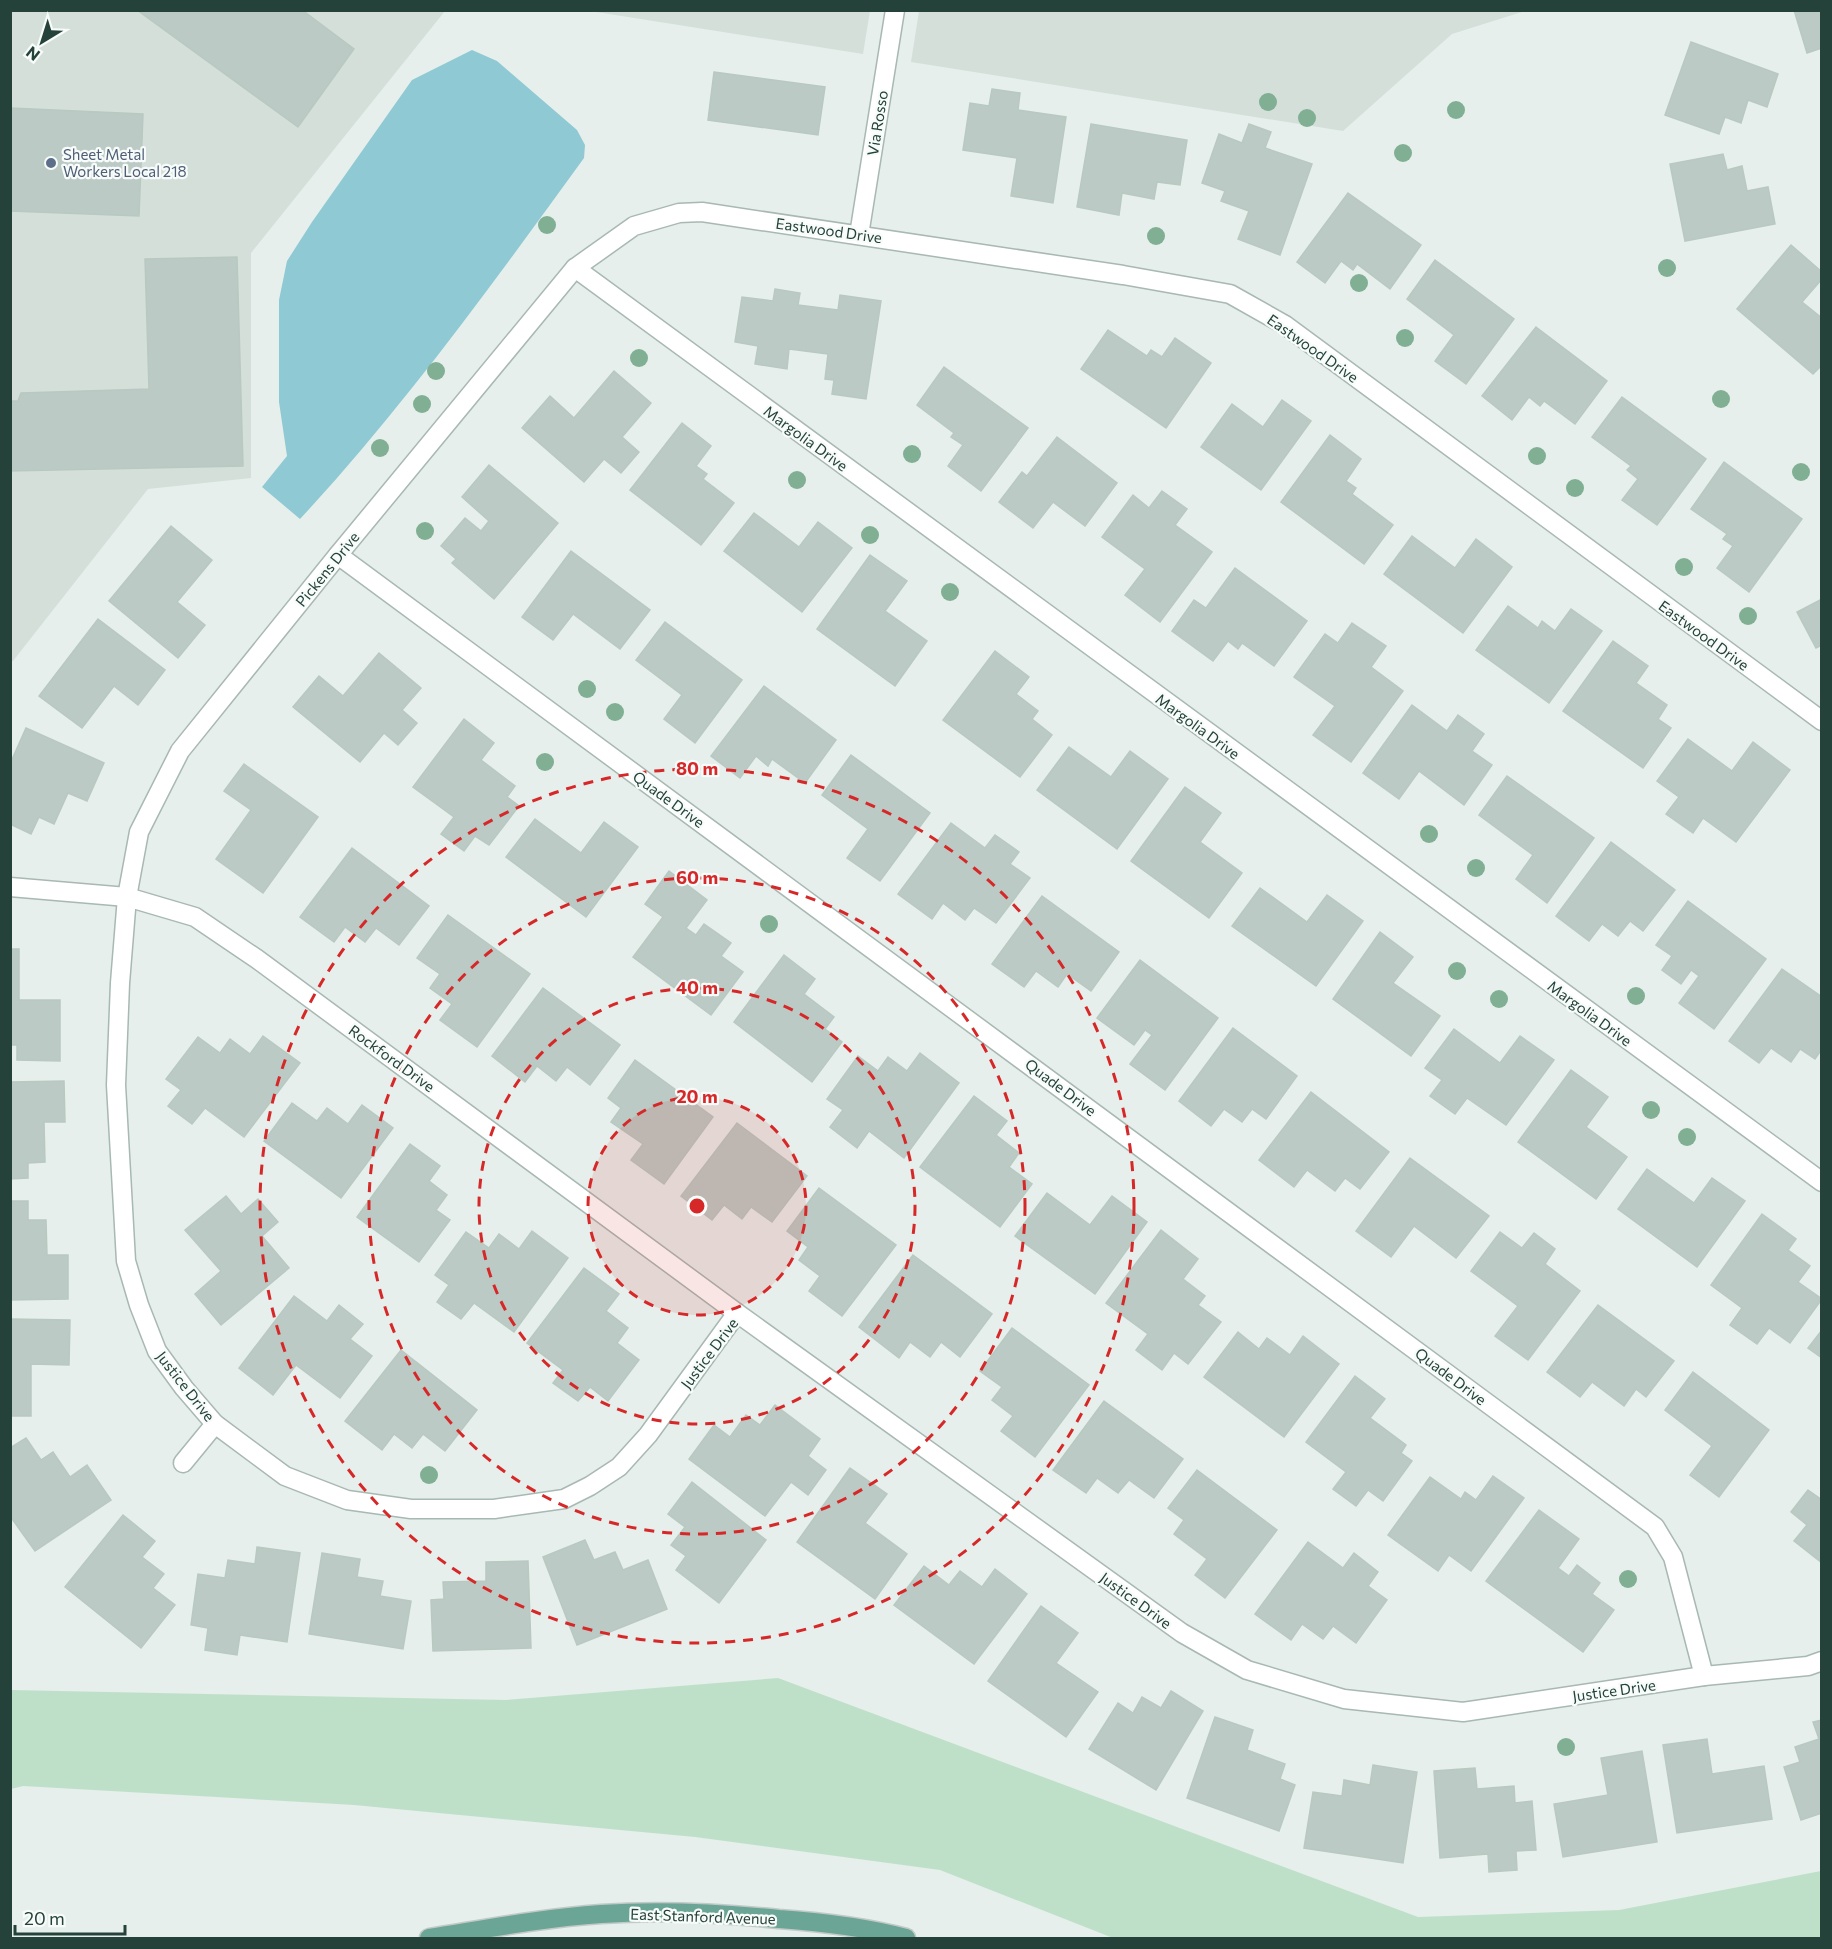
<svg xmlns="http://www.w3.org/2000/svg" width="1832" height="1949" font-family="Commissioner,sans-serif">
<rect width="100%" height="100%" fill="#e6efeb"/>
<g fill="#d4dfda">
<polygon points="10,11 445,11 251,253 251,478 148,489 13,661 11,661"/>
<polygon points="590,11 870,11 863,54"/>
<polygon points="919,11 919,10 1525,11 1452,34 1343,131 911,62"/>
</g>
<polygon fill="#bfe0c8" points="778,1678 1418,1917 1619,1910 1821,1871 1821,1938 1113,1938 940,1870 695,1837 354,1805 23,1786 11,1789 11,1690 506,1700"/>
<path fill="#8ec9d4" d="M472,50L497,61L577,130L585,145L584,158C494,282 404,407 300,519L262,487L287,456L279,402V300L287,261L312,222L412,80Z"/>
<g fill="#bbcac4" stroke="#b8c9c2" stroke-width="1.5">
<polygon points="137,10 302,10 354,49 298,127"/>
<polygon points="1794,10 1822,10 1822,48 1807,53"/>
<polygon points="1691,42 1778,74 1767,107 1748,100 1741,123 1725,117 1719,134 1665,115"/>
<polygon points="714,72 825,87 818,135 708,120"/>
<polygon points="992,89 1020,93 1018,110 1066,117 1053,203 1011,196 1017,158 963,150 970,103 989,106"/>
<polygon points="10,108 143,114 139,216 10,211"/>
<polygon points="1091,124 1187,140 1180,185 1157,182 1154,199 1122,193 1119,215 1077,207"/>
<polygon points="1249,124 1271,132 1265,148 1312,164 1280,255 1238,239 1249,211 1221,201 1225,191 1202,183 1219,134 1242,143"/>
<polygon points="1723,154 1727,170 1742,166 1747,191 1768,187 1775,224 1685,241 1670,164"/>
<polygon points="1348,193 1421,245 1390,289 1357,264 1353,270 1341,261 1325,283 1297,262"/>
<polygon points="1791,245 1822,272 1822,279 1802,302 1822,318 1822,365 1813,374 1737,309"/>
<polygon points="237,257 243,466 10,471 10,401 18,401 21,393 149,389 145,259"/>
<polygon points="1435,260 1514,319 1466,384 1435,361 1454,335 1407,299"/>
<polygon points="775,289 800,293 798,305 838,310 840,295 881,301 866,399 832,394 834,380 825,379 828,354 789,349 787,369 755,364 758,346 735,342 742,297 773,301"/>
<polygon points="1536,327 1607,381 1575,424 1544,401 1540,406 1529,397 1512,420 1482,396"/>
<polygon points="1108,330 1147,356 1151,350 1162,357 1175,338 1211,363 1166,428 1081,369"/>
<polygon points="944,367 1028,428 981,491 948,466 963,445 951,437 954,433 917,405"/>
<polygon points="614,371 651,403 622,437 639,452 621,473 604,459 584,482 522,428 550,396 574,418"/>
<polygon points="1622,397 1706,459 1657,525 1622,500 1638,479 1627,470 1631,466 1592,437"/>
<polygon points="1282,400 1311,421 1261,490 1201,447 1232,404 1263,427"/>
<polygon points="682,423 711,446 696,466 707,474 703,479 734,503 701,545 630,490"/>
<polygon points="1330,435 1361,459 1346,481 1356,488 1352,494 1393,525 1364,564 1281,502"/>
<polygon points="1057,437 1117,483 1085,526 1053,502 1033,528 999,502 1022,472 1027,476"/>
<polygon points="1724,462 1802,519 1749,592 1717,568 1733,546 1723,539 1727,534 1691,509"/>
<polygon points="489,465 558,523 494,599 452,563 456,559 441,546 465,518 481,531 489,521 462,497"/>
<polygon points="1162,491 1187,509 1175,525 1212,552 1160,622 1125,595 1145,569 1102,537 1133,495 1149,508"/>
<polygon points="754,513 799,547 818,522 852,548 802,612 724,551"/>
<polygon points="171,526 212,560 177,602 205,625 178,658 109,601"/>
<polygon points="1412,536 1455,568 1476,539 1512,567 1463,633 1384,574"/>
<polygon points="571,551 650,610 620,649 573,614 553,640 522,617"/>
<polygon points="870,555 907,581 885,611 927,641 895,686 817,629"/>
<polygon points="1235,568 1307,621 1274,666 1242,643 1238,649 1228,641 1213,661 1172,631 1194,600 1206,608"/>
<polygon points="1822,599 1822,645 1816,648 1797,612"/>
<polygon points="1508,606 1538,628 1542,621 1555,631 1571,609 1602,631 1549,703 1476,650"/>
<polygon points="98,619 165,670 138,705 114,686 82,728 39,696"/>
<polygon points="665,622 742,680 695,743 664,719 682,695 636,660"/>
<polygon points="1352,623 1386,646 1371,667 1403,691 1351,762 1313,735 1335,706 1294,677 1325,634 1338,643"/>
<polygon points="1613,641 1648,666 1636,683 1667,705 1658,719 1671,728 1643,768 1563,711"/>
<polygon points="995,651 1029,677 1016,694 1038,711 1032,719 1052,735 1020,777 943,720"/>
<polygon points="379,653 421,688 402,710 417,723 398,745 384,733 360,762 293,707 319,676 343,696"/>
<polygon points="764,686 836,740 805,783 772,759 768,766 756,756 740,778 711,756"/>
<polygon points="1412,705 1447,731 1458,715 1484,734 1472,751 1492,765 1464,805 1419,771 1399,799 1363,773"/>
<polygon points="464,719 494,743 481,760 515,786 507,797 519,806 489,845 475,836 464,851 441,834 454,817 413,787"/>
<polygon points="26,728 104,763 87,801 68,793 54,824 39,817 31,834 10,824 10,764"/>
<polygon points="1688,739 1732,771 1753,742 1790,770 1736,842 1703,818 1693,833 1666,814 1679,797 1657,781"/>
<polygon points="1069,747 1111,777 1130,751 1168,779 1117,849 1037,790"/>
<polygon points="851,755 930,813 880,881 847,858 868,829 822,795"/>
<polygon points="244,764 318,817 263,893 216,859 251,810 224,791"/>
<polygon points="1507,776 1594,838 1547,903 1516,879 1533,855 1479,815"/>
<polygon points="1185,787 1221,813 1200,842 1242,873 1209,918 1131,861"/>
<polygon points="535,819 581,853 604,822 638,847 586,917 506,857"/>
<polygon points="951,823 985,848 995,835 1019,852 1010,864 1030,878 996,923 974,908 965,920 943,903 932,919 898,894"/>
<polygon points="1611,842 1675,890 1643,931 1630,921 1618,936 1602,924 1589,941 1556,916"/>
<polygon points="352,848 429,906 399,945 376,928 365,942 345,927 334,942 300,917"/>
<polygon points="669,871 707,900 686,928 696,935 704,924 731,943 721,956 743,972 711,1015 633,957 663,917 645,904"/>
<polygon points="1260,888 1307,922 1327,895 1363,921 1316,986 1232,926"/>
<polygon points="1042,896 1119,952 1091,991 1067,974 1058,987 1036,971 1024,987 992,964"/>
<polygon points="1688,901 1766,959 1714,1029 1679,1003 1699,976 1691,970 1681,984 1662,970 1672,956 1656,945"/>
<polygon points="448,915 530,974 477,1047 440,1020 452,1004 430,988 440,974 417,958"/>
<polygon points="1380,932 1413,957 1393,983 1440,1016 1411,1056 1333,999"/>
<polygon points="10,949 19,949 19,1000 60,1000 60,1061 17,1060 17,1045 10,1045"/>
<polygon points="784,955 815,979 804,994 834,1017 825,1029 842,1042 812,1082 734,1022"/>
<polygon points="1140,960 1218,1018 1165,1090 1130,1064 1152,1035 1145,1030 1134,1045 1097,1018"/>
<polygon points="1782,969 1822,997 1822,1049 1815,1059 1800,1049 1791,1062 1771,1048 1759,1063 1729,1041"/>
<polygon points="543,988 620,1045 590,1085 567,1067 556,1081 537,1066 525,1082 492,1056"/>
<polygon points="1233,1028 1297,1076 1266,1119 1252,1109 1242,1122 1224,1109 1211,1126 1179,1101"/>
<polygon points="1454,1029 1500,1063 1520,1036 1554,1060 1506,1125 1467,1098 1455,1114 1430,1096 1442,1080 1425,1068"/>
<polygon points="263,1036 300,1063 244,1137 205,1108 192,1124 168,1106 181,1090 166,1079 198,1037 220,1053 230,1039 250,1054"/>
<polygon points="920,1053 959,1083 904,1158 869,1131 857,1148 830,1127 843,1110 827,1099 858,1056 878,1071 888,1057 907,1071"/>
<polygon points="635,1060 713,1117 664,1184 631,1160 643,1144 611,1122 621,1108 608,1098"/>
<polygon points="1571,1070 1608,1097 1586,1127 1627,1157 1596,1199 1518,1142"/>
<polygon points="64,1081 65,1122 44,1122 45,1162 28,1163 28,1178 10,1179 10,1082"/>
<polygon points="1311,1092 1389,1152 1360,1189 1345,1178 1335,1191 1307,1170 1294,1187 1259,1160"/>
<polygon points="974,1096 1007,1121 996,1135 1019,1153 1009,1167 1032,1184 1000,1227 920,1167"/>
<polygon points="292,1103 317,1121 327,1108 348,1124 362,1105 393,1128 341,1198 264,1141"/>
<polygon points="737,1123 807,1176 772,1222 751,1207 742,1219 724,1205 712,1220 681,1196"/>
<polygon points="410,1144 440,1166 429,1181 447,1195 436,1210 450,1220 419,1262 357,1217"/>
<polygon points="1410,1158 1489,1216 1456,1258 1414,1226 1391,1257 1356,1231"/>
<polygon points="1647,1169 1694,1203 1712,1178 1745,1201 1697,1267 1618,1209"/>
<polygon points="819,1188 896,1245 842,1316 809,1291 820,1276 799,1260 808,1247 787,1231"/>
<polygon points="1047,1193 1090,1225 1112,1196 1147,1222 1095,1294 1015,1236"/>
<polygon points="226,1196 241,1214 258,1199 278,1222 262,1236 289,1268 221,1325 195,1294 221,1271 185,1230"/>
<polygon points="10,1201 28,1201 28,1220 46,1220 47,1255 68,1255 68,1299 10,1300"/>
<polygon points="1762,1214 1796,1239 1788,1250 1810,1266 1798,1282 1822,1299 1790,1343 1769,1328 1757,1344 1730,1325 1742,1308 1711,1285"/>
<polygon points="1161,1230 1198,1259 1183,1279 1205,1296 1198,1305 1221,1322 1188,1364 1174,1353 1162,1370 1136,1350 1148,1334 1106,1303"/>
<polygon points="532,1231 568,1258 514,1332 474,1303 461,1319 437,1302 449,1285 435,1275 466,1232 489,1248 499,1234 519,1249"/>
<polygon points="1500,1232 1522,1248 1534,1233 1555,1249 1545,1264 1580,1291 1528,1360 1495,1336 1518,1306 1471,1271"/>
<polygon points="913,1255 992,1314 960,1357 941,1342 930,1357 910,1342 899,1358 859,1327"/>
<polygon points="584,1268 619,1294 606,1311 628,1328 617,1343 639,1360 608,1401 590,1387 578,1401 553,1383 563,1370 527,1343"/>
<polygon points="294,1296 327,1321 339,1305 363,1324 350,1339 372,1356 340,1398 296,1365 273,1395 239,1368"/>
<polygon points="1598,1305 1674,1361 1646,1397 1636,1389 1624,1406 1592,1382 1580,1397 1547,1372"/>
<polygon points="10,1319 70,1320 69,1365 31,1364 31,1416 10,1416"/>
<polygon points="1012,1328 1089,1385 1035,1457 1001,1431 1013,1416 992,1400 1002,1387 980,1371"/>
<polygon points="1822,1330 1822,1358 1808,1348"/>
<polygon points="1238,1332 1259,1349 1267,1338 1290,1355 1303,1336 1339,1364 1284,1437 1204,1377"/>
<polygon points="401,1350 477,1410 445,1451 423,1434 412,1448 394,1434 382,1450 345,1421"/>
<polygon points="1693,1372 1769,1430 1719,1497 1690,1475 1712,1446 1665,1410"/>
<polygon points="1355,1376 1385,1399 1370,1418 1406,1445 1401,1453 1412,1461 1383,1501 1368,1490 1356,1506 1333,1489 1346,1472 1306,1442"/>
<polygon points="1104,1401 1183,1459 1154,1498 1129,1480 1118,1493 1097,1478 1086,1493 1053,1470"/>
<polygon points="775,1405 820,1439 808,1456 826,1470 808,1495 791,1482 765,1516 689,1459 714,1425 730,1437 746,1415 760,1425"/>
<polygon points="26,1438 41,1460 53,1452 70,1477 87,1465 111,1500 35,1551 10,1516 10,1448"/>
<polygon points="850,1468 887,1494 865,1523 907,1554 875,1599 797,1542"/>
<polygon points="1197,1470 1277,1530 1225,1598 1195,1575 1207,1559 1174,1534 1184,1520 1168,1508"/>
<polygon points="1493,1476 1524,1498 1471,1571 1449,1555 1438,1571 1388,1535 1430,1477 1461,1499 1465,1492 1476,1500"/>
<polygon points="692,1482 766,1540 719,1603 676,1570 686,1556 671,1545 685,1527 668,1514"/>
<polygon points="1808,1490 1822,1500 1822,1563 1794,1541 1807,1525 1791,1512"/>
<polygon points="1539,1510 1579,1539 1558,1568 1569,1576 1577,1565 1600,1583 1592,1594 1614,1610 1583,1652 1486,1581"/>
<polygon points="123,1515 155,1541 142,1557 164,1574 153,1588 175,1605 141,1648 65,1587"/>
<polygon points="585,1540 594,1560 615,1552 623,1570 648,1560 667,1609 577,1645 543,1557"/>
<polygon points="1308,1542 1343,1568 1354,1553 1378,1572 1368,1586 1387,1600 1356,1643 1333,1626 1323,1639 1302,1624 1291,1640 1255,1614"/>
<polygon points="257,1547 300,1553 287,1642 240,1635 237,1655 205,1650 208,1628 191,1625 198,1574 225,1578 228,1560 255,1564"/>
<polygon points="322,1553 360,1559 357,1577 383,1581 380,1596 411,1601 403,1649 309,1634"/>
<polygon points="528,1561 531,1648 433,1651 431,1600 444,1599 443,1582 486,1581 486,1562"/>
<polygon points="924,1566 949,1585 960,1571 982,1587 995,1569 1027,1594 974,1664 894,1605"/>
<polygon points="1041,1606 1078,1633 1056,1663 1098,1692 1066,1737 988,1681"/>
<polygon points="1171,1691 1203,1711 1156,1790 1089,1749 1118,1703 1133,1713 1142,1697 1161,1708"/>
<polygon points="1215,1717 1253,1730 1247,1750 1285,1764 1280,1779 1295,1785 1279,1831 1187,1798"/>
<polygon points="1822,1720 1822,1813 1801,1820 1784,1767 1800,1762 1795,1747 1819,1739 1813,1722"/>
<polygon points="1707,1739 1712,1774 1764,1766 1772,1819 1677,1833 1663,1745"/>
<polygon points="1642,1751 1657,1842 1563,1857 1554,1804 1608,1795 1601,1758"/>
<polygon points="1373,1765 1417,1772 1403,1863 1304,1848 1313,1792 1342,1796 1344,1780 1370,1785"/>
<polygon points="1475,1768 1477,1789 1514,1786 1515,1803 1532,1801 1536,1850 1516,1851 1517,1870 1489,1872 1488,1854 1440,1858 1434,1771"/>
</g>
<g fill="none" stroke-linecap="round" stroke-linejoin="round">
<g stroke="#a8b8b2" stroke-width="21">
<g id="minor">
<polyline points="859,235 895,10"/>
<polyline points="575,268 1822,1182"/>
<polyline points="338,555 1655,1527 1673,1557 1704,1676"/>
<polyline points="1822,721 1285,325 1230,294 1123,275 702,212 679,213 634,226 575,268 338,555 180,751 139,832 127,897 120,983 116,1085 126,1261 139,1305 157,1351 184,1388 215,1424 285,1476 347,1500 411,1509 494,1509 564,1499 590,1486 619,1467 648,1435 737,1313 1182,1633 1247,1670 1344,1699 1463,1712 1704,1676 1808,1666 1822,1661"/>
<polyline points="10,887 127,897 195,917 257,959 737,1313"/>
<polyline points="183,1463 215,1424"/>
</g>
</g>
<g stroke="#c2cac8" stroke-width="21">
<path id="major" d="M429,1938C486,1929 543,1918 601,1914C661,1910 720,1913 779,1919C821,1922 865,1927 906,1938"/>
</g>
<use href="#minor" stroke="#fff" stroke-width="18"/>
<use href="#major" stroke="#6aa596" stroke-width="18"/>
</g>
<g fill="#80af93">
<circle cx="1268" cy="102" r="9"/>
<circle cx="1456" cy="110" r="9"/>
<circle cx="1307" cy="118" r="9"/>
<circle cx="1403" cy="153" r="9"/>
<circle cx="547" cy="225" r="9"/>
<circle cx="1156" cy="236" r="9"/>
<circle cx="1667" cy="268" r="9"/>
<circle cx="1359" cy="283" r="9"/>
<circle cx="1405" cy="338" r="9"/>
<circle cx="639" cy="358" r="9"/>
<circle cx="436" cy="371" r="9"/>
<circle cx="1721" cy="399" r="9"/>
<circle cx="422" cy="404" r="9"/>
<circle cx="380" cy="448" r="9"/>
<circle cx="912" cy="454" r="9"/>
<circle cx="1537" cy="456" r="9"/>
<circle cx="1801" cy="472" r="9"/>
<circle cx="797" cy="480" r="9"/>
<circle cx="1575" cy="488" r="9"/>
<circle cx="425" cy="531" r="9"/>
<circle cx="870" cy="535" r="9"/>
<circle cx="1684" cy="567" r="9"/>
<circle cx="950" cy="592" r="9"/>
<circle cx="1748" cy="616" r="9"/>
<circle cx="587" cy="689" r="9"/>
<circle cx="615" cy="712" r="9"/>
<circle cx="545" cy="762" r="9"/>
<circle cx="1429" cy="834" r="9"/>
<circle cx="1476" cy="868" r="9"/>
<circle cx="769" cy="924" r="9"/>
<circle cx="1457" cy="971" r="9"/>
<circle cx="1636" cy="996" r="9"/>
<circle cx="1499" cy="999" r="9"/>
<circle cx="1651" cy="1110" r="9"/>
<circle cx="1687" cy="1137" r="9"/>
<circle cx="429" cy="1475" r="9"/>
<circle cx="1628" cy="1579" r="9"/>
<circle cx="1566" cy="1747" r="9"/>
</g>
<circle cx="697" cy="1206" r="109" fill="#d62828" fill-opacity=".12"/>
<g fill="none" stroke="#d62828" stroke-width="3" stroke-dasharray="10 8">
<circle cx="697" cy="1206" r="109"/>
<circle cx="697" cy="1206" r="218"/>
<circle cx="697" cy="1206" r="328"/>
<circle cx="697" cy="1206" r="437"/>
</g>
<circle fill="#5c6f8a" stroke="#f7fbf9" stroke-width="2" cx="51" cy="163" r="6"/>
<g text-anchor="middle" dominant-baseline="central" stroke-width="4.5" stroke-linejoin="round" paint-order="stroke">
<g font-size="15" fill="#24423a" stroke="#f7fbf9">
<text transform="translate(877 123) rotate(-81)">Via Rosso</text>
<text transform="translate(829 230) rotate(8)">Eastwood Drive</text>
<text transform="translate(1313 348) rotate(35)">Eastwood Drive</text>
<text transform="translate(806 438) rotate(36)">Margolia Drive</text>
<text transform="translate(327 569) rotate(-51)">Pickens Drive</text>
<text transform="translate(1704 635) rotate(36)">Eastwood Drive</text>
<text transform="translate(1198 726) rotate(36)">Margolia Drive</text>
<text transform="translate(669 799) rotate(36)">Quade Drive</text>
<text transform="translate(1590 1013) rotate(36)">Margolia Drive</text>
<text transform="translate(392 1058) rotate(36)">Rockford Drive</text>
<text transform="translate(1061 1087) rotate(37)">Quade Drive</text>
<text transform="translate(709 1353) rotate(-53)">Justice Drive</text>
<text transform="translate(1451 1376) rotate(37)">Quade Drive</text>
<text transform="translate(186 1386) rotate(52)">Justice Drive</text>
<text transform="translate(1136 1600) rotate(36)">Justice Drive</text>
<text transform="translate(1614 1690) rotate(-8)">Justice Drive</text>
<text transform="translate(703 1916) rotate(2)">East Stanford Avenue</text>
</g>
<g font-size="15" fill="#4e5e75" stroke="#f7fbf9" text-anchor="start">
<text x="63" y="154">Sheet Metal<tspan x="63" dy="17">Workers Local 218</tspan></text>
</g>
</g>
<circle cx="697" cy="1206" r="9" fill="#d62828" stroke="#f7fbf9" stroke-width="3"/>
<g font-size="18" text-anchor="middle" font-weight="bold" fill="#d62828" stroke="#f7fbf9" stroke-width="4.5" stroke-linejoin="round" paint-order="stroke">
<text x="697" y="775">80 m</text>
<text x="697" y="884">60 m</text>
<text x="697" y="994">40 m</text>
<text x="697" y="1103">20 m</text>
</g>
<rect width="1832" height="1949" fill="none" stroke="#24423a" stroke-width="24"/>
<g transform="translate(42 42) rotate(218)" stroke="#f7fbf9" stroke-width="4.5" paint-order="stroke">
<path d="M0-4.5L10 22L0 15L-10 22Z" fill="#24423a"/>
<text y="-9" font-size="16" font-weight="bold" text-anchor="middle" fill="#24423a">N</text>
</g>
<path d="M15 1925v9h110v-9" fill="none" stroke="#24423a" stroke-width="3"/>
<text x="24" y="1925" font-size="18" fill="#24423a" stroke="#f7fbf9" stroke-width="4.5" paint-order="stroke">20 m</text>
</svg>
